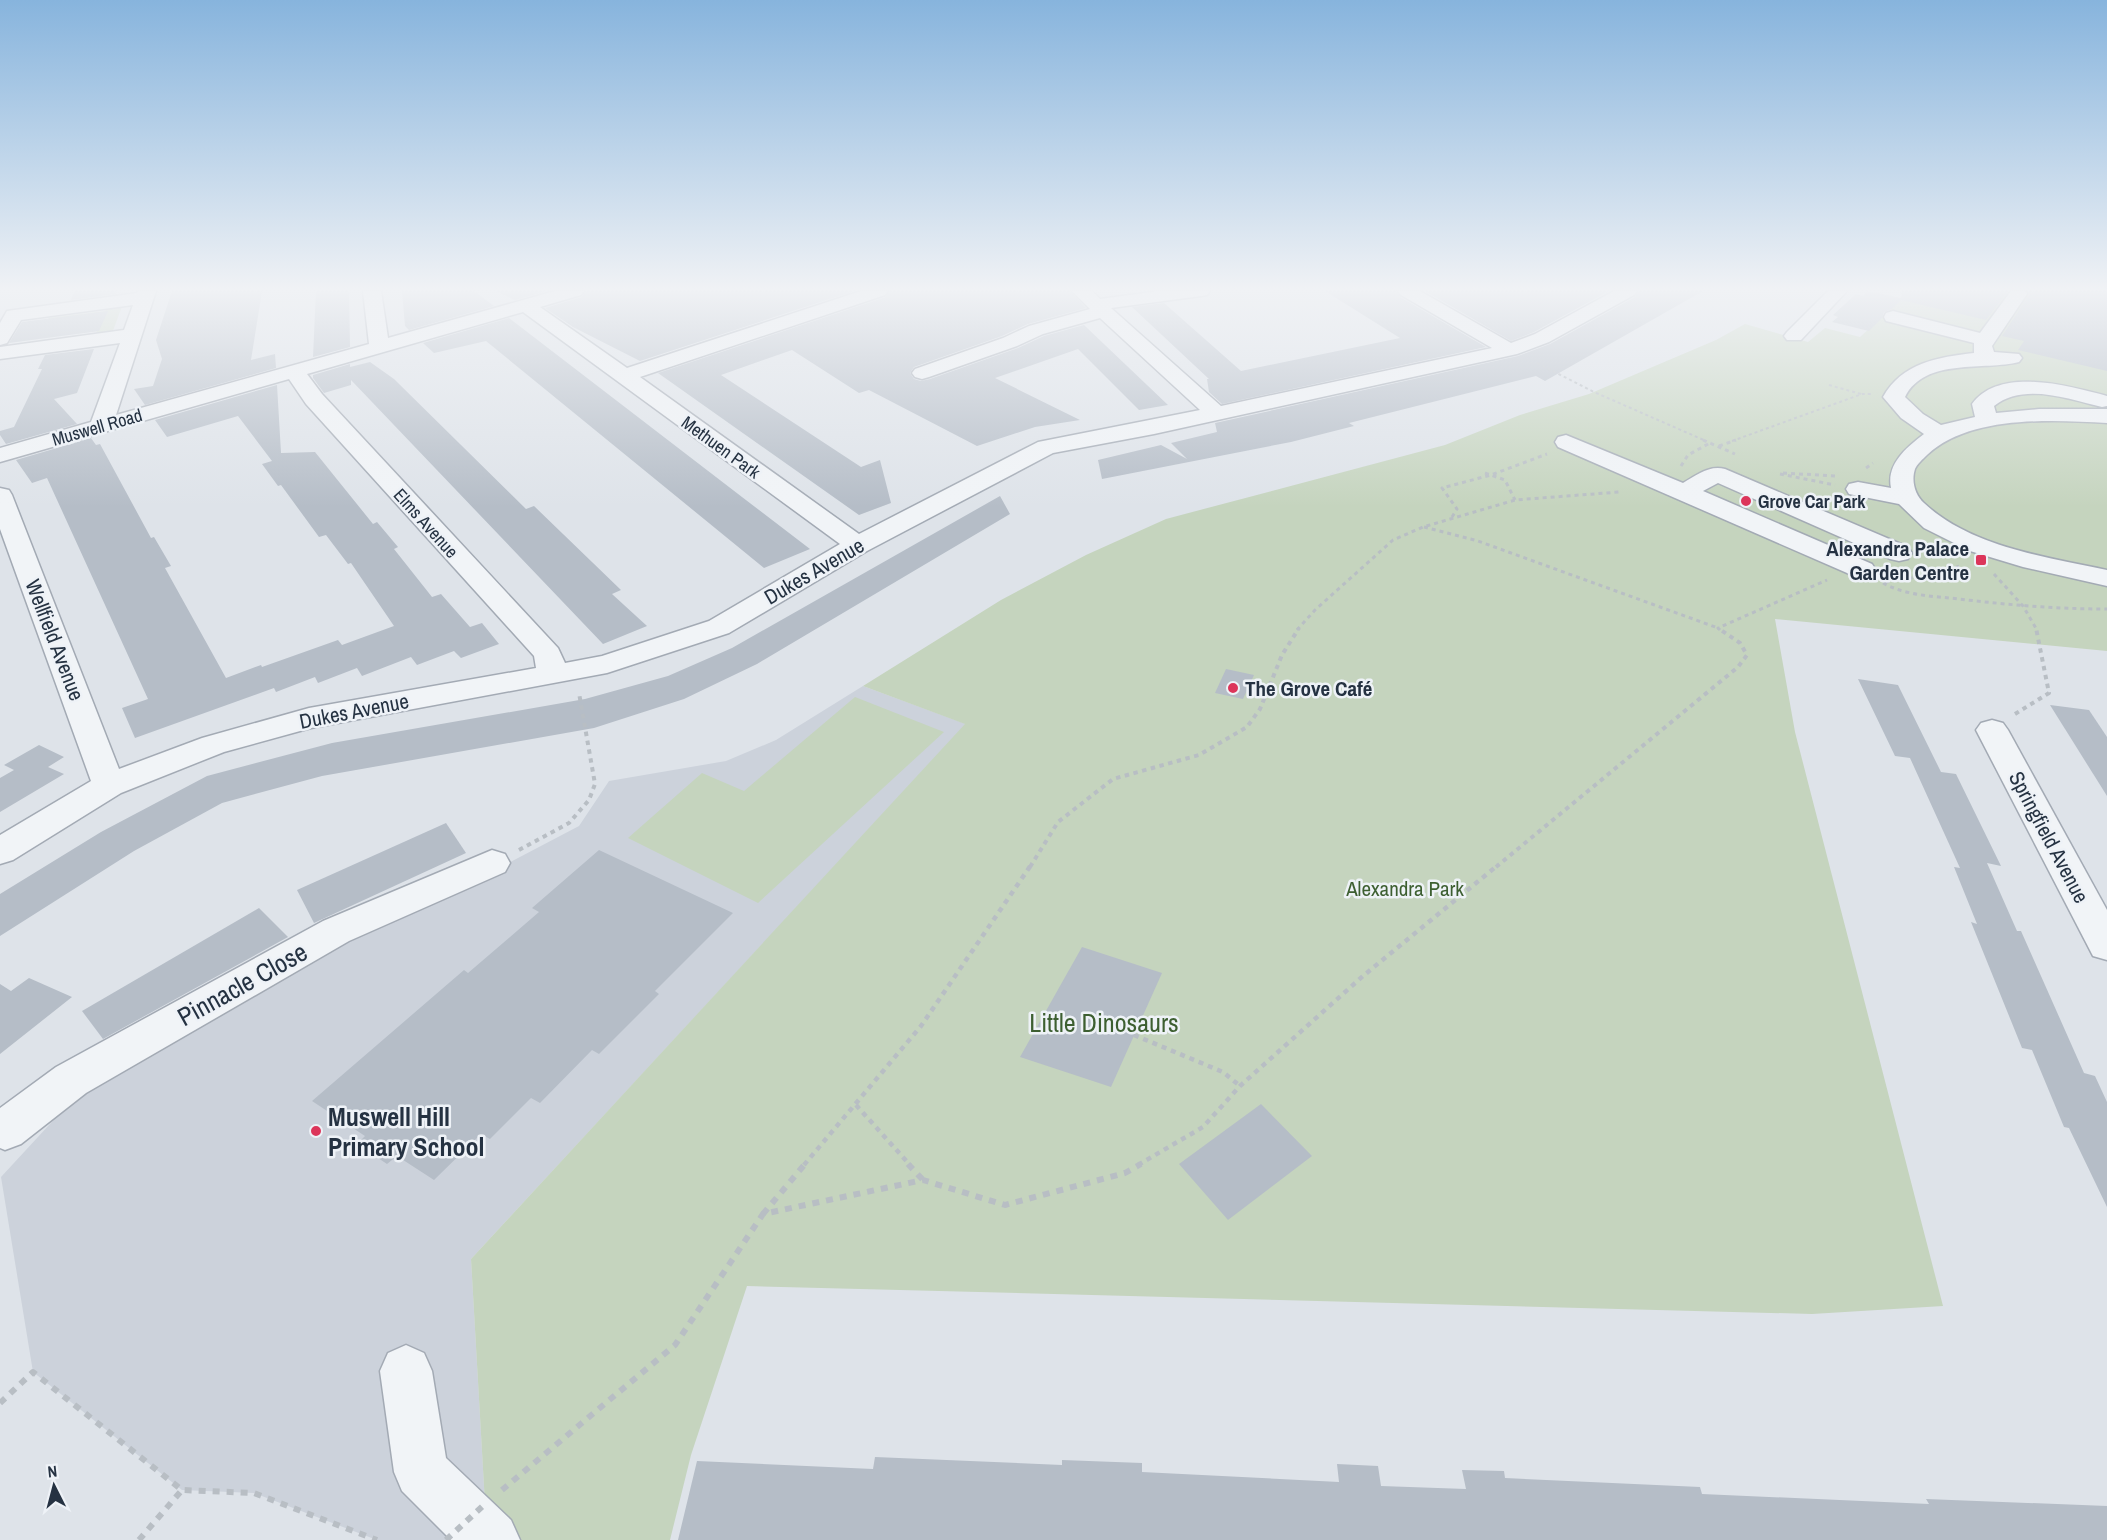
<svg xmlns="http://www.w3.org/2000/svg" width="2107" height="1540" font-family="'Archivo Narrow',sans-serif">
<rect width="100%" height="100%" fill="#dee3e9"/>
<polygon fill="#ccd2db" points="863,686 966,724 471,1259 485,1504 446,1540 377,1540 254,1493 182,1490 33,1372 1,1177 86,1085 361,934 444,897 579,826 609,781 726,761 776,740"/>
<g fill="#c5d4be">
<polygon points="1924,291 2107,291 2107,651 1775,619 1795,732 1943,1306 1812,1314 747,1286 691,1455 670,1540 496,1540 485,1504 471,1259 965,724 863,686 1001,600 1086,555 1166,519 1445,445 1520,415 1589,394 1716,340 1745,324 1808,342 1825,328 1860,337 1903,298"/>
<polygon points="124,301 111,336 94,338 97,331 39,338 49,318 105,311 108,303"/>
<polygon points="855,697 944,732 758,903 628,838 702,773 744,791"/>
</g>
<g fill="#b5bdc7">
<polygon points="75,291 116,291 115,294 71,300"/>
<polygon points="172,291 262,291 251,360 275,354 276,368 145,405 134,389 153,386 162,359 156,340"/>
<polygon points="316,291 349,291 350,347 313,357"/>
<polygon points="402,291 474,291 494,306 409,330 405,326"/>
<polygon points="496,291 546,291 515,300"/>
<polygon points="586,291 854,291 640,361 573,327 545,308 582,297"/>
<polygon points="890,291 1070,291 1086,308 1028,324 1002,336 914,367 910,373 914,379 921,381 930,379 1018,348 1044,336 1084,325 1168,405 1139,410 1078,349 995,378 1080,420 1035,427 977,446 869,390 859,393 792,350 721,375 861,467 880,460 891,503 859,515 658,373 886,297"/>
<polygon points="1325,291 1396,291 1400,297 1486,347 1222,404 1209,392 1207,379 1209,379 1132,307 1164,303 1241,371 1400,338"/>
<polygon points="1425,291 1609,291 1534,332 1511,341"/>
<polygon points="1639,291 1703,291 1545,381 1536,376 1349,423 1354,426 1291,442 1102,479 1098,460 1161,445 1187,459 1171,443 1217,432 1215,423 1518,356 1550,344 1635,297"/>
<polygon points="1867,291 1901,298 1902,291 2008,291 1986,320 1901,300 1892,309 1884,312 1882,318 1869,331 1832,322 1838,317 1833,315 1856,294 1863,296"/>
<polygon points="2028,291 2107,291 2107,371 2018,350 2024,341 2002,336 2029,295"/>
<polygon points="108,311 99,331 9,343 22,322"/>
<polygon points="509,318 742,497 810,549 764,568 486,341 434,353 423,343"/>
<polygon points="94,349 77,393 54,399 77,424 6,444 0,435 0,431 14,427 42,369 38,369 45,355"/>
<polygon points="370,362 394,379 526,509 534,506 621,590 612,594 647,626 603,644 351,380 351,385 324,393 313,378 313,375 350,364 350,367"/>
<polygon points="277,385 281,453 315,452 373,524 377,522 398,547 394,549 432,597 441,594 470,627 482,623 499,644 461,658 454,651 417,665 411,657 362,676 357,668 318,683 315,677 276,692 274,688 135,738 122,708 148,699 47,478 32,483 16,460 91,438 96,445 100,444 151,538 154,537 171,566 165,568 226,678 261,665 262,667 338,640 342,645 394,626 351,563 348,564 326,535 319,537 281,485 278,486 262,464 272,461 238,416 167,437 155,420"/>
<polygon points="1000,496 1010,514 757,664 684,699 594,728 322,776 222,803 134,851 0,936 0,894 101,832 207,776 332,743 585,699 668,676 732,648"/>
<polygon points="1226,669 1254,675 1243,699 1215,693"/>
<polygon points="1858,679 1898,685 1941,772 1956,774 2001,866 1987,863 2017,931 2021,931 2084,1073 2095,1076 2107,1102 2107,1207 2069,1128 2064,1127 2032,1050 2022,1048 1971,922 1977,924 1954,867 1960,868 1910,758 1895,756"/>
<polygon points="2050,705 2089,710 2107,737 2107,796"/>
<polygon points="39,745 64,757 48,767 64,774 0,812 0,778 14,770 4,765"/>
<polygon points="446,823 466,853 314,923 297,890"/>
<polygon points="599,850 733,913 655,991 659,994 599,1054 592,1050 540,1103 531,1098 490,1139 481,1134 434,1180 397,1156 387,1164 357,1144 365,1136 312,1101 464,970 468,973 539,912 532,908"/>
<polygon points="259,908 288,937 103,1039 82,1011"/>
<polygon points="1082,947 1162,973 1111,1087 1020,1057"/>
<polygon points="29,978 72,997 0,1054 0,984 11,991"/>
<polygon points="1261,1104 1312,1156 1228,1220 1179,1164"/>
<polygon points="875,1457 1062,1465 1062,1460 1142,1463 1142,1472 1339,1482 1337,1464 1378,1466 1381,1486 1466,1489 1462,1470 1504,1471 1505,1478 1700,1487 1702,1494 1929,1504 1926,1499 2107,1506 2107,1540 678,1540 697,1461 873,1469"/>
</g>
<g fill="none" stroke-linecap="round" stroke-linejoin="round">
<g stroke="#a3aab4" stroke-width="3">
<g id="minor">
<path d="M138,291H156L116,415L369,344L363,291H381L388,338L555,291H584L581,295L540,307L627,368L861,291H888L885,295L640,377L859,534L1038,442L1200,410L1100,318L1043,334L1017,346L929,377L922,379L915,377L912,373L915,369L1003,338L1029,326L1090,309L1072,291H1092L1100,299L1159,291H1210L1207,295L1201,296L1111,308L1221,406L1492,348L1401,295L1398,291H1420L1511,343L1535,334L1614,291H1637L1634,295L1549,342L1517,354L1154,434L1053,453L867,551L729,633L607,673L311,728L224,752L121,793L13,860L0,864V835L91,781L0,529V488L9,490L12,495L119,769L202,738L309,708L536,668L534,656L306,404L289,379L0,462V448L91,422L120,343L0,359V347L124,330L133,305L21,320L7,343L0,345V323L7,311L137,293ZM523,312L840,544L709,621L602,656L565,663L558,648L322,394L307,374Z"/>
<polygon points="1828,291 1847,291 1801,340 1787,340 1784,336 1787,332"/>
<path d="M2011,291H2025L2027,294L1992,346L1994,352L2019,354L2022,358L2019,362C1985,371 1925,357 1905,397L1923,414L1941,425L1975,417L1972,404C1999,366 2070,386 2107,396V406L2102,407C2069,399 2023,382 1994,406L1996,413L2039,409H2107V423C2051,420 1970,415 1927,455C1923,459 1917,464 1915,469C1911,481 1915,495 1924,503C1971,547 2046,557 2107,570V586L2023,567L1970,551L1924,528L1899,504L1849,494L1846,489L1849,484L1858,482L1891,488C1886,464 1907,447 1924,434L1901,418L1883,397C1902,363 1938,357 1974,353V343L1886,321L1884,317L1886,313L1893,311L1980,333Z"/>
<path d="M1566,435L1683,483C1697,475 1709,465 1725,469L1908,547L1912,553L1908,559L1899,561L1890,559L1718,483L1703,491L1872,564L1876,570L1872,576L1863,578L1854,576L1558,447L1555,442L1558,437Z"/>
<polygon points="1992,720 2003,723 2008,730 2107,910 2107,960 2093,956 1976,730 1981,723"/>
<polygon points="492,850 505,854 510,863 505,872 349,941 86,1093 21,1144 5,1150 0,1148 0,1108 56,1067 323,921"/>
<polygon points="406,1345 424,1353 432,1371 446,1458 511,1520 520,1540 451,1540 402,1491 394,1472 380,1371 388,1353"/>
</g>
</g>
<g stroke="#b8bec4" stroke-width="2" stroke-dasharray="3 3" stroke-linecap="butt">
<polyline points="1537,363 1594,392 1706,441"/>
<polyline points="1829,385 1861,394"/>
<polyline points="1732,441 1862,394 1871,394"/>
</g>
<g stroke="#b8bec4" stroke-width="3" stroke-dasharray="4 4" stroke-linecap="butt">
<polyline points="1703,440 1735,454"/>
<polyline points="1719,446 1736,440"/>
<polyline points="1681,466 1688,455 1710,443"/>
<polyline points="1866,468 1873,463"/>
<polyline points="1485,473 1505,480 1515,500"/>
<polyline points="1783,473 1836,476"/>
<polyline points="1780,474 1835,485"/>
<polyline points="1452,517 1457,509 1442,488 1491,475 1547,454"/>
<polyline points="1424,527 1478,541 1718,628"/>
<polyline points="1994,574 2023,606 2037,630"/>
<polyline points="1885,582 1938,574 1962,565"/>
<path d="M1883,583C1907,596 1933,596 1959,599C2009,605 2057,609 2107,609"/>
<polyline points="1297,630 1315,610 1393,540 1423,527 1515,500 1619,492"/>
<polyline points="1720,630 1718,628 1827,580"/>
</g>
<g stroke="#b8bec4" stroke-width="4" stroke-dasharray="4.5 4.5" stroke-linecap="butt">
<polyline points="2015,714 2049,693 2036,628"/>
<polyline points="519,850 569,823 589,800 595,784 579,693"/>
<polyline points="1030,867 1058,822 1113,779 1199,755 1247,727 1260,709 1282,655 1299,628"/>
<polyline points="1496,867 1738,667 1747,655 1740,643 1718,628"/>
</g>
<g stroke="#b8bec4" stroke-width="4.5" stroke-dasharray="5 5" stroke-linecap="butt">
<polyline points="1134,1035 1223,1072 1240,1086"/>
<polyline points="856,1105 910,1165"/>
<polyline points="804,1165 921,1026 1031,865"/>
<polyline points="1138,1165 1203,1127 1240,1086 1363,976 1498,865"/>
</g>
<g stroke="#b8bec4" stroke-width="6" stroke-dasharray="7 7" stroke-linecap="butt">
<polyline points="908,1164 923,1180"/>
<polyline points="763,1214 805,1164"/>
<polyline points="0,1403 33,1372 182,1490 254,1493 377,1540"/>
<polyline points="502,1490 675,1345 763,1214 923,1180 1005,1205 1125,1173 1141,1164"/>
<polyline points="139,1540 182,1490"/>
</g>
<use href="#minor" fill="#f1f4f7" fill-rule="evenodd"/>
<polyline stroke="#b8bec4" stroke-width="6" stroke-dasharray="7 7" stroke-linecap="butt" points="446,1540 485,1504"/>
</g>
<linearGradient id="sky" x2="0" y2="1"><stop stop-color="#87b4dd"/><stop offset="0.57" stop-color="#f0f2f5"/><stop offset="1" stop-color="#f0f2f5" stop-opacity="0"/></linearGradient>
<rect width="2107" height="507" fill="url(#sky)"/>
<g fill="#dc355a" stroke="#eef2f7" stroke-width="2">
<circle cx="1746" cy="501" r="6"/>
<rect x="1975" y="554" width="12" height="12" rx="3"/>
<circle cx="1233" cy="688" r="6"/>
<circle cx="316" cy="1131" r="6"/>
</g>
<g text-anchor="middle" dominant-baseline="central" stroke-width="5" stroke-linejoin="round" paint-order="stroke">
<g font-size="18" fill="#253242" stroke="#eef2f7">
<text transform="translate(97 427) rotate(-16)">Muswell Road</text>
<text transform="translate(721 447) rotate(36)">Methuen Park</text>
<text transform="translate(426 523) rotate(48)">Elms Avenue</text>
</g>
<g font-size="18" font-weight="bold" fill="#253242" stroke="#eef2f7" text-anchor="start">
<text x="1758" y="501">Grove Car Park</text>
</g>
<g font-size="21" font-weight="bold" fill="#253242" stroke="#eef2f7" text-anchor="end">
<text x="1969" y="548">Alexandra Palace<tspan x="1969" dy="24">Garden Centre</tspan></text>
<text x="1245" y="688" text-anchor="start">The Grove Café</text>
</g>
<g font-size="21" fill="#253242" stroke="#eef2f7">
<text transform="translate(814 571) rotate(-30)">Dukes Avenue</text>
<text transform="translate(55 640) rotate(69)">Wellfield Avenue</text>
<text transform="translate(354 711) rotate(-11)">Dukes Avenue</text>
<text transform="translate(2049 837) rotate(62)">Springfield Avenue</text>
</g>
<g font-size="21" fill="#3d5f31" stroke="#eef2f7">
<text x="1405" y="888">Alexandra Park</text>
</g>
<g font-size="26" fill="#253242" stroke="#eef2f7">
<text transform="translate(242 984) rotate(-29)">Pinnacle Close</text>
</g>
<g font-size="26" fill="#3d5f31" stroke="#eef2f7">
<text x="1104" y="1022">Little Dinosaurs</text>
</g>
<g font-size="26" font-weight="bold" fill="#253242" stroke="#eef2f7" text-anchor="start">
<text x="328" y="1116">Muswell Hill<tspan x="328" dy="30">Primary School</tspan></text>
</g>
</g>
<g transform="translate(54 1486) rotate(354)" stroke="#eef2f7" stroke-width="4.5" paint-order="stroke">
<path d="M0-4.5L10 22L0 15L-10 22Z" fill="#253242"/>
<text y="-9" font-size="16" font-weight="bold" text-anchor="middle" fill="#253242">N</text>
</g>
</svg>
